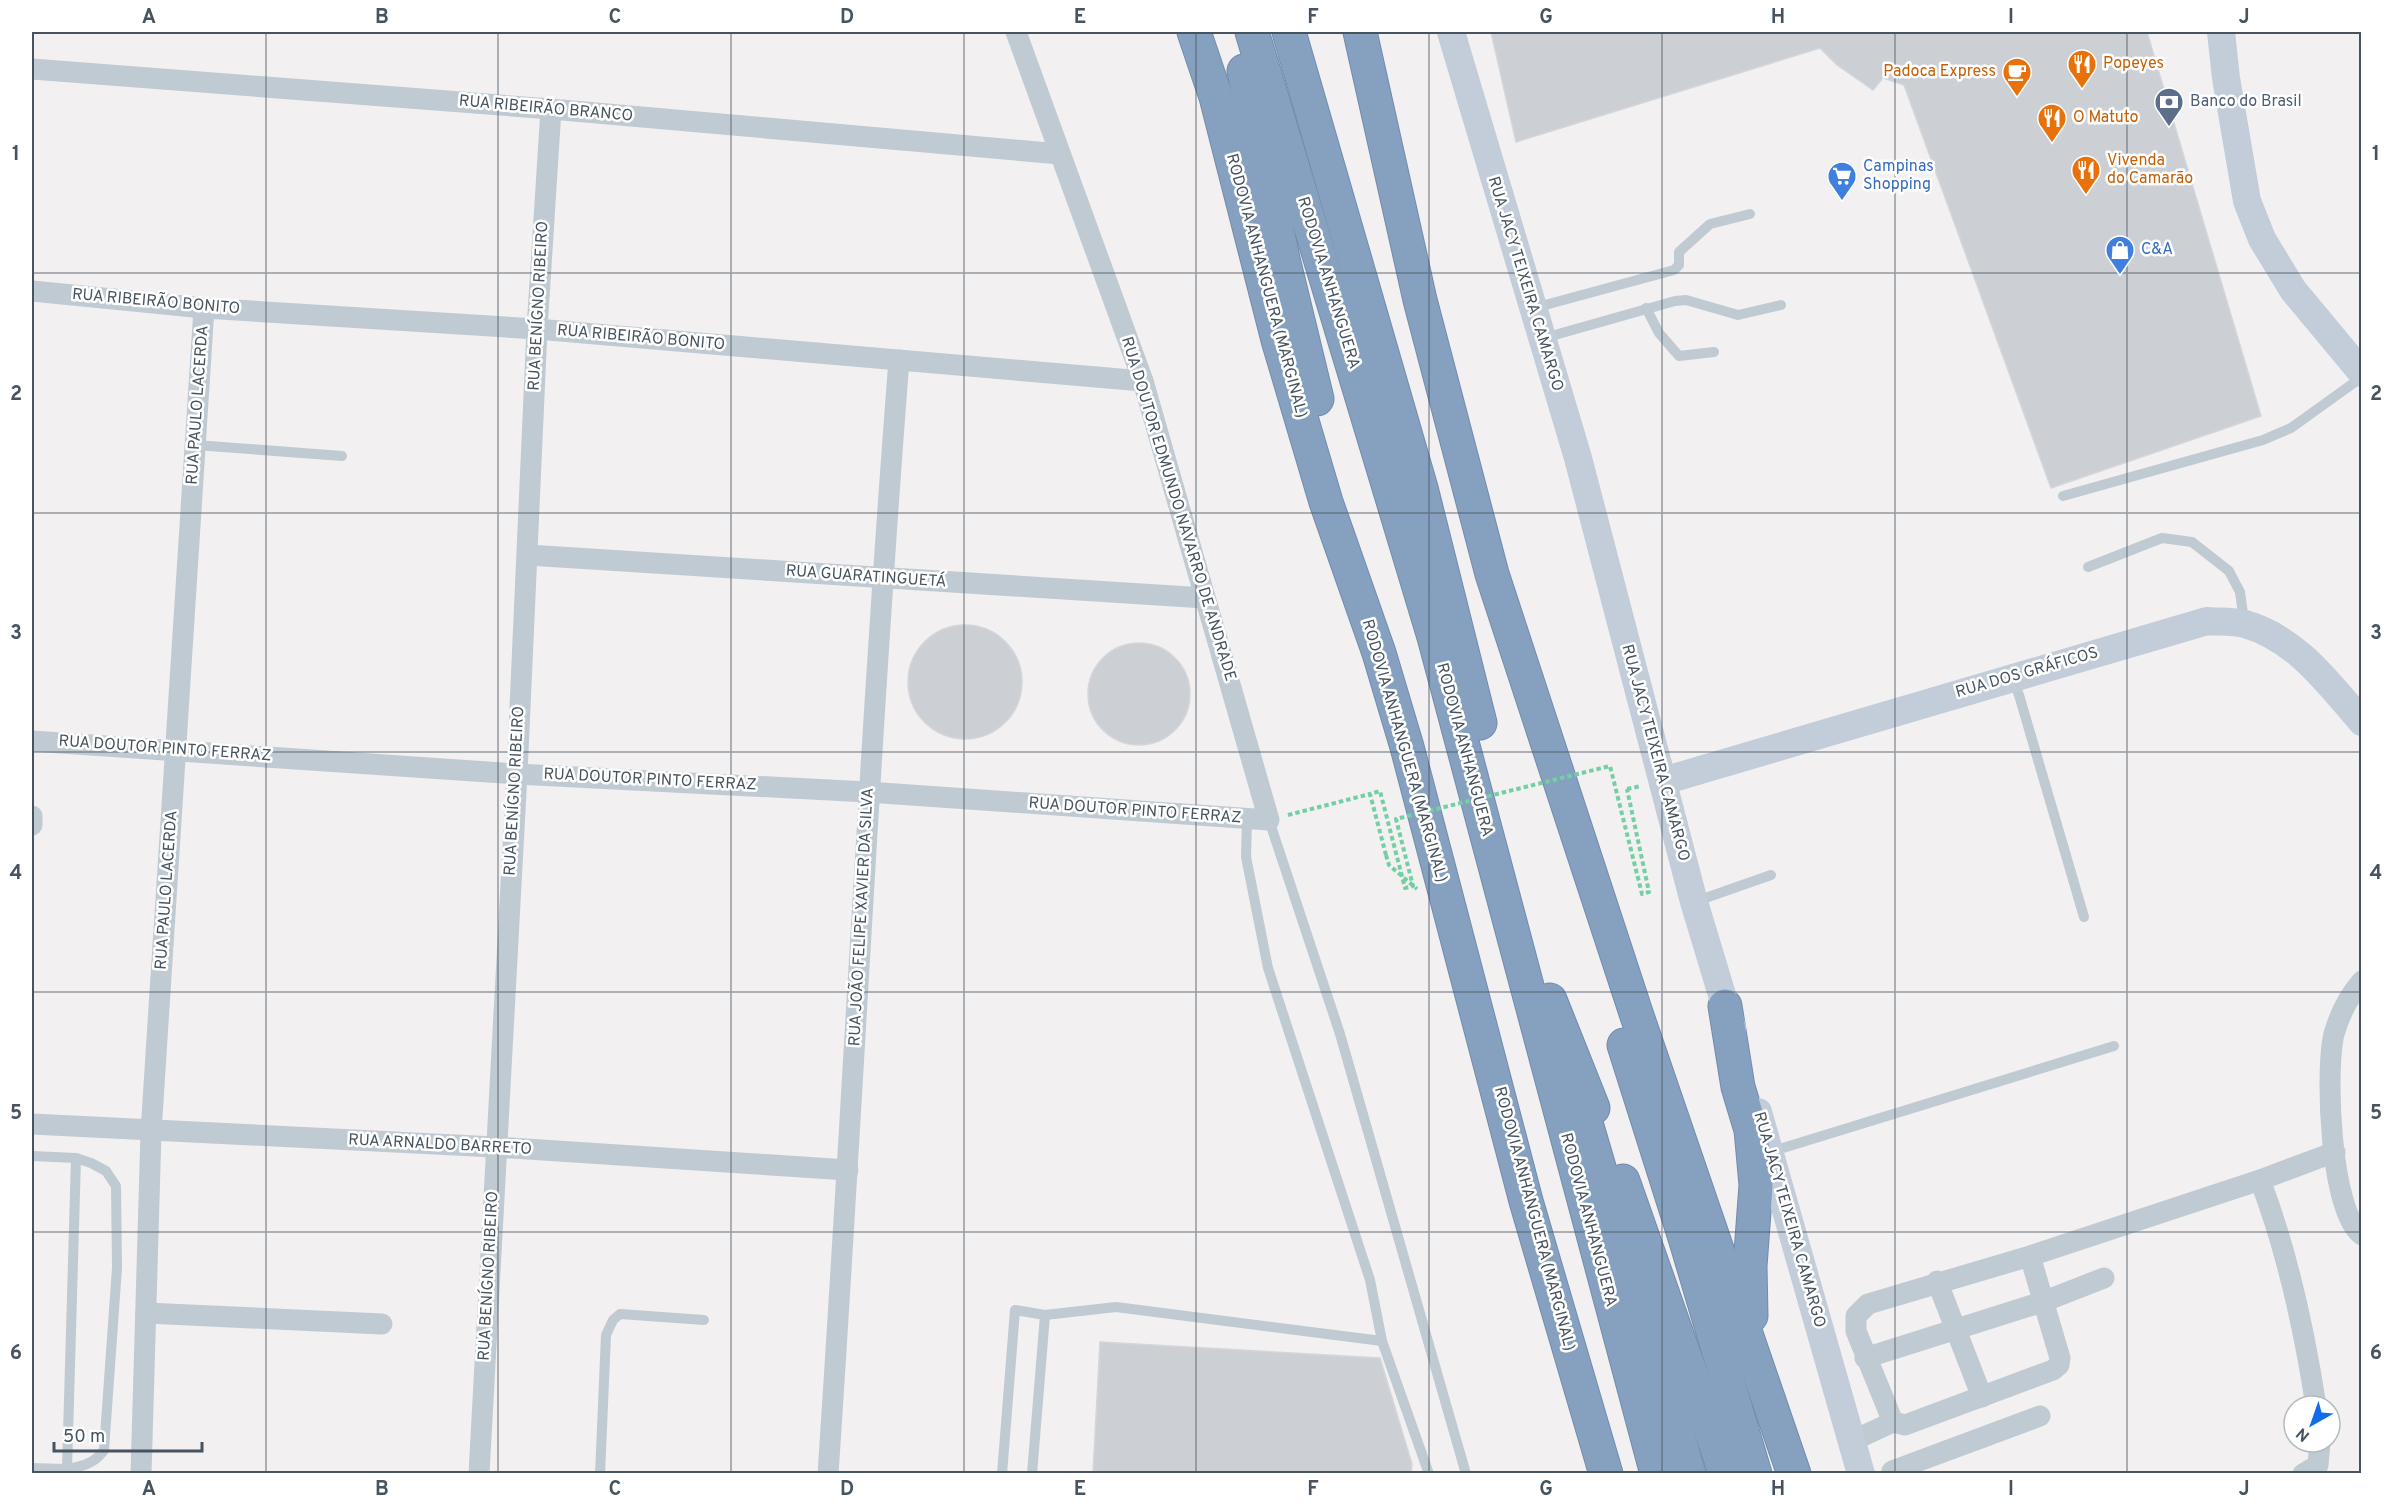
<svg xmlns="http://www.w3.org/2000/svg" width="2393" height="1505" font-family="Overpass,sans-serif">
<rect width="100%" height="100%" fill="#f2f0f0"/>
<g fill="#cccfd4" stroke="#d4d6db" stroke-width="1.5">
<polygon points="1491,32 2147,32 2261,416 2051,488 1904,85 1883,78 1873,90 1837,65 1820,48 1516,142"/>
<circle cx="965" cy="682" r="57"/>
<circle cx="1139" cy="694" r="51"/>
<polygon points="1100,1342 1380,1358 1412,1464 1411,1473 1093,1473"/>
</g>
<g fill="none" stroke-linecap="round" stroke-linejoin="round">
<g stroke="#718cac" stroke-width="35">
<g id="highway">
<polyline points="1194,32 1216,97 1278,340 1326,502 1379,653 1407,747 1526,1201 1606,1474"/>
<polyline points="1252,32 1434,637 1657,1474"/>
<polyline points="1289,32 1421,488 1480,723"/>
<polyline points="1360,32 1420,300 1492,574 1636,1013 1794,1474"/>
<polyline points="1244,71 1284,263 1317,399"/>
<polyline points="1550,1000 1593,1108"/>
<polyline points="1725,1006 1738,1087 1751,1130 1756,1185 1750,1266 1751,1316"/>
<polyline points="1624,1045 1686,1241 1755,1474"/>
<polyline points="1576,1089 1689,1474"/>
<polyline points="1623,1181 1726,1474"/>
</g>
</g>
<g stroke="#74d0a4" stroke-width="4" stroke-dasharray="4.5 3" stroke-linecap="butt">
<polyline points="1627,789 1641,786"/>
<polyline points="1288,815 1370,794"/>
<polyline points="1386,855 1389,865 1417,889"/>
</g>
<g stroke="#c0cad2" stroke-width="10">
<polyline points="1534,308 1674,270 1679,265 1679,252 1710,224 1750,214"/>
<polyline points="1646,308 1659,333 1679,356 1714,352"/>
<polyline points="1544,338 1675,301 1686,300 1738,315 1781,305"/>
<polyline points="196,445 342,456"/>
<polyline points="2063,496 2263,440 2291,428 2362,377"/>
<polyline points="2088,567 2162,538 2192,542 2229,571 2240,592 2244,621"/>
<polyline points="2013,680 2019,695 2084,917"/>
<polyline points="1247,819 1246,857 1268,968 1370,1280 1382,1341 1429,1474"/>
<polyline points="1269,820 1340,1034 1466,1474"/>
<polyline points="1694,902 1771,875"/>
<polyline points="1770,1152 2114,1046"/>
<path d="M32 1156 76 1158 91 1163 106 1171 116 1186 117 1268 104 1450C89 1473 56 1469 32 1468"/>
<polyline points="67,1469 76,1158"/>
<polyline points="600,1474 606,1335 613,1320 620,1314 704,1320"/>
<polyline points="1002,1474 1015,1310 1045,1315 1116,1307 1382,1341"/>
<polyline points="1032,1474 1045,1315"/>
</g>
<g stroke="#c0cad2" stroke-width="21">
<polyline points="32,69 551,109 1060,154"/>
<polyline points="32,291 204,308 537,329 1143,381"/>
<polyline points="528,555 1205,598"/>
<polyline points="32,741 517,774 868,792 1269,820 1143,381 1016,32"/>
<polyline points="32,825 32,816"/>
<path d="M2362 981C2348 997 2340 1013 2334 1034 2325 1071 2330 1212 2362 1235"/>
<polyline points="32,1124 495,1147 848,1170"/>
<path d="M2260 1180C2288 1253 2304 1328 2316 1406"/>
<polyline points="2030,1256 2060,1358 2059,1365 2053,1370 1905,1425 1893,1422 1856,1331 1856,1316 1868,1304 2030,1256 2260,1180 2335,1152"/>
<polyline points="1937,1281 1982,1397"/>
<polyline points="146,1313 382,1324"/>
<polyline points="1865,1358 2045,1301 2104,1278"/>
<polyline points="1852,1441 1893,1422"/>
<polyline points="141,1474 151,1132 204,308"/>
<polyline points="479,1474 517,774 537,329 551,109"/>
<path d="M828 1474C853 1102 870 731 899 360"/>
<polyline points="1893,1474 1892,1471 2040,1416"/>
<polyline points="2303,1474 2318,1465 2320,1442"/>
</g>
<g stroke="#c2cdd9" stroke-width="28">
<polyline points="1451,32 1578,458 1694,902 1732,1028"/>
<polyline points="2221,32 2226,78 2247,201 2262,239 2293,290 2362,373"/>
<path d="M1663 781 2207 621C2219 622 2233 621 2245 624 2297 639 2328 683 2362 722"/>
<polyline points="1758,1112 1861,1474"/>
</g>
<use href="#highway" stroke="#86a1c0" stroke-width="33"/>
<polyline stroke="#74d0a4" stroke-width="4" stroke-dasharray="4.5 3" stroke-linecap="butt" points="1386,855 1370,794 1380,791 1405,888 1413,886 1396,819 1610,766 1642,894 1649,892 1627,789"/>
</g>
<path fill="none" stroke="#47535e" stroke-width="1.5" stroke-opacity="0.55" d="M266 32V1474M498 32V1474M731 32V1474M964 32V1474M1196 32V1474M1429 32V1474M1662 32V1474M1895 32V1474M2127 32V1474M32 273H2362M32 513H2362M32 752H2362M32 992H2362M32 1232H2362"/>
<defs>
<g id="restaurant-pin" transform="scale(1.5)"><path d="M0 17L-7.5 6A9.5 9.5 0 1 1 7.5 6Z" fill="#e8710a" stroke="#fff"/><path d="M-5-6h1v4h1v-4h1v4h1v-4h1v5L-1.5 .5V6h-2V.5L-5-1ZM5-6V6H3V1.5H1.5Q1.5-4 5-6Z" fill="#fff"/></g>
<g id="cafe-pin" transform="scale(1.5)"><path d="M0 17L-7.5 6A9.5 9.5 0 1 1 7.5 6Z" fill="#e8710a" stroke="#fff"/><path d="M-5.5-4.5H6V0H3Q3 3.5 0 3.5H-2.5Q-5.5 3.5-5.5 0ZM3-3.2v2h1.7v-2ZM-6 4.5H4V6H-6Z" fill="#fff"/></g>
<g id="bank-pin" transform="scale(1.5)"><path d="M0 17L-7.5 6A9.5 9.5 0 1 1 7.5 6Z" fill="#5c6f8a" stroke="#fff"/><path d="M-6-4H6V4H-6ZM0-2.3a2.3 2.3 0 1 0 0 4.6a2.3 2.3 0 1 0 0-4.6Z" fill="#fff"/></g>
<g id="supermarket-pin" transform="scale(1.5)"><path d="M0 17L-7.5 6A9.5 9.5 0 1 1 7.5 6Z" fill="#3f7fe0" stroke="#fff"/><path d="M-6-5.5h2.5l.6 2H6L4.5 2H-2.5L-4.4-4H-6ZM-1.5 3.2a1.3 1.3 0 1 0 .1 0ZM3 3.2a1.3 1.3 0 1 0 .1 0Z" fill="#fff"/></g>
<g id="shop-pin" transform="scale(1.5)"><path d="M0 17L-7.5 6A9.5 9.5 0 1 1 7.5 6Z" fill="#3f7fe0" stroke="#fff"/><path d="M-5-2.5h2.3a2.7 3.5 0 0 1 5.4 0H5L5.5 6h-11ZM-1.5-2.5h3a1.5 2.3 0 0 0-3 0Z" fill="#fff"/></g>
</defs>
<g fill-rule="evenodd">
<use href="#restaurant-pin" x="2082" y="64"/>
<use href="#cafe-pin" x="2017" y="72"/>
<use href="#bank-pin" x="2169" y="102"/>
<use href="#restaurant-pin" x="2052" y="118"/>
<use href="#restaurant-pin" x="2086" y="170"/>
<use href="#supermarket-pin" x="1842" y="176"/>
<use href="#shop-pin" x="2120" y="250"/>
</g>
<g text-anchor="middle" dominant-baseline="central" stroke-width="5" stroke-linejoin="round" paint-order="stroke">
<g font-size="16" fill="#c56008" stroke="#fff" text-anchor="start">
<text x="2103" y="64">Popeyes</text>
<text x="1996" y="72" text-anchor="end">Padoca Express</text>
<text x="2073" y="118">O Matuto</text>
<text x="2107" y="161">Vivenda<tspan x="2107" dy="18">do Camarão</tspan></text>
</g>
<g font-size="16" fill="#4e5e75" stroke="#fff" text-anchor="start">
<text x="2190" y="102">Banco do Brasil</text>
</g>
<g font-size="16" fill="#47535e" stroke="#fff">
<text transform="translate(546 109) rotate(5)">RUA RIBEIRÃO BRANCO</text>
<text transform="translate(1328 283) rotate(73)">RODOVIA ANHANGUERA</text>
<text transform="translate(1525 284) rotate(73)">RUA JACY TEIXEIRA CAMARGO</text>
<text transform="translate(1266 286) rotate(75)">RODOVIA ANHANGUERA (MARGINAL)</text>
<text transform="translate(156 302) rotate(5)">RUA RIBEIRÃO BONITO</text>
<text transform="translate(539 306) rotate(-87)">RUA BENÍGNO RIBEIRO</text>
<text transform="translate(641 338) rotate(5)">RUA RIBEIRÃO BONITO</text>
<text transform="translate(198 405) rotate(-86)">RUA PAULO LACERDA</text>
<text transform="translate(1178 509) rotate(73)">RUA DOUTOR EDMUNDO NAVARRO DE ANDRADE</text>
<text transform="translate(866 577) rotate(4)">RUA GUARATINGUETÁ</text>
<text transform="translate(2027 673) rotate(-16)">RUA DOS GRÁFICOS</text>
<text transform="translate(165 749) rotate(4)">RUA DOUTOR PINTO FERRAZ</text>
<text transform="translate(1464 750) rotate(75)">RODOVIA ANHANGUERA</text>
<text transform="translate(1404 751) rotate(74)">RODOVIA ANHANGUERA (MARGINAL)</text>
<text transform="translate(1655 753) rotate(75)">RUA JACY TEIXEIRA CAMARGO</text>
<text transform="translate(650 780) rotate(3)">RUA DOUTOR PINTO FERRAZ</text>
<text transform="translate(515 791) rotate(-87)">RUA BENÍGNO RIBEIRO</text>
<text transform="translate(1135 811) rotate(4)">RUA DOUTOR PINTO FERRAZ</text>
<text transform="translate(167 890) rotate(-86)">RUA PAULO LACERDA</text>
<text transform="translate(862 917) rotate(-87)">RUA JOÃO FELIPE XAVIER DA SILVA</text>
<text transform="translate(440 1145) rotate(3)">RUA ARNALDO BARRETO</text>
<text transform="translate(1534 1219) rotate(75)">RODOVIA ANHANGUERA (MARGINAL)</text>
<text transform="translate(1588 1220) rotate(75)">RODOVIA ANHANGUERA</text>
<text transform="translate(1789 1220) rotate(74)">RUA JACY TEIXEIRA CAMARGO</text>
<text transform="translate(489 1276) rotate(-87)">RUA BENÍGNO RIBEIRO</text>
</g>
<g font-size="16" fill="#366cbe" stroke="#fff" text-anchor="start">
<text x="1863" y="167">Campinas<tspan x="1863" dy="18">Shopping</tspan></text>
<text x="2141" y="250">C&amp;A</text>
</g>
</g>
<rect width="2393" height="1505" fill="none" stroke="#ffffff" stroke-width="66"/>
<g transform="translate(2312 1424) rotate(220)"><circle r="28" fill="#ffffff" stroke="#b5babf" stroke-width="1.5"/>
<path d="M0-4.5L10 22L0 15L-10 22Z" fill="#136ce9"/>
<text y="-9" font-size="16" font-weight="bold" text-anchor="middle" fill="#47535e">N</text>
</g>
<path d="M54 1442v9h148v-9" fill="none" stroke="#47535e" stroke-width="3"/>
<text x="63" y="1442" font-size="18" fill="#47535e" stroke="#ffffff" stroke-width="4.5" paint-order="stroke">50 m</text>
<rect x="33" y="33" width="2327" height="1439" fill="none" stroke="#47535e" stroke-width="2"/>
<g font-size="20" text-anchor="middle" font-weight="bold" fill="#47535e">
<text x="149" y="23">A</text>
<text x="382" y="23">B</text>
<text x="615" y="23">C</text>
<text x="847" y="23">D</text>
<text x="1080" y="23">E</text>
<text x="1313" y="23">F</text>
<text x="1546" y="23">G</text>
<text x="1778" y="23">H</text>
<text x="2011" y="23">I</text>
<text x="2244" y="23">J</text>
<text x="16" y="160">1</text>
<text x="2376" y="160">1</text>
<text x="16" y="400">2</text>
<text x="2376" y="400">2</text>
<text x="16" y="639">3</text>
<text x="2376" y="639">3</text>
<text x="16" y="879">4</text>
<text x="2376" y="879">4</text>
<text x="16" y="1119">5</text>
<text x="2376" y="1119">5</text>
<text x="16" y="1359">6</text>
<text x="2376" y="1359">6</text>
<text x="149" y="1495">A</text>
<text x="382" y="1495">B</text>
<text x="615" y="1495">C</text>
<text x="847" y="1495">D</text>
<text x="1080" y="1495">E</text>
<text x="1313" y="1495">F</text>
<text x="1546" y="1495">G</text>
<text x="1778" y="1495">H</text>
<text x="2011" y="1495">I</text>
<text x="2244" y="1495">J</text>
</g>
</svg>
